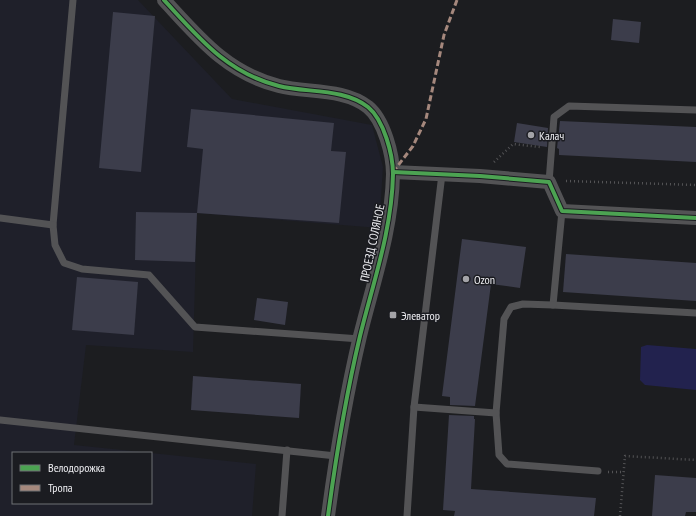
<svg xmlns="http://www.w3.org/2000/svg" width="696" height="516" font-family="'PT Sans Narrow',sans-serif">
<rect width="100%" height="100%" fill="#1c1d20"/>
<polygon fill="#1f202a" points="0,0 138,0 232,99 372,125 383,167 379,228 197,213 193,352 86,345 74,445 151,453 13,453 13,503 151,503 151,453 256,464 252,516 0,516"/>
<polygon fill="#22224e" points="647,345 696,349 696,390 645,385 640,380 641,347"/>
<g fill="#3c3d4b">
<polygon points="113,12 155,16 141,172 99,168"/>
<polygon points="613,19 641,22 639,43 611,40"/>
<polygon points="191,109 334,123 331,151 346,152 339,223 197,213 203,149 187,147"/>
<polygon points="560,121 696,127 696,162 559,155 559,149 557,148"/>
<polygon points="517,123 548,128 547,147 514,142"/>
<polygon points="136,212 197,213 195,262 135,260"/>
<polygon points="462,239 526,247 520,288 491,284 475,406 450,405 450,397 442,396"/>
<polygon points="566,254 696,263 696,301 563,292"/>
<polygon points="77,277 138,282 134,335 72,330"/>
<polygon points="257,298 288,302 285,325 254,320"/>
<polygon points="193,376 301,384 299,418 191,410"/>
<polygon points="449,415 474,416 474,419 475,419 471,489 596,498 594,516 454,516 455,511 443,510"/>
<polygon points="655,475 696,478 696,512 686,512 685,516 652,516"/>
</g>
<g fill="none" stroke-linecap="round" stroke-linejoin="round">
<g stroke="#545456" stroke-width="2.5" stroke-dasharray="1 3" stroke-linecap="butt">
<polyline points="494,162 513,144 540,147"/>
<polyline points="566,181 696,185"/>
<polyline points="608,472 624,472"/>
<polyline points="620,516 625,456 696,460"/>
</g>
<g stroke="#535355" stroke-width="7">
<polyline points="73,0 53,225 55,245 64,263 82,269 149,275 195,327 360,339"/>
<polyline points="549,182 554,117 569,106 696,110"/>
<polyline points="562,211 553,305 696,313"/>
<polyline points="0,218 53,225"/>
<polyline points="553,305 523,304 511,307 504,319 496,413 499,455 507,464 598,471"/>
<polyline points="414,407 496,413"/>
<polyline points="0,420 336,456"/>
<polyline points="282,516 287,450"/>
<polyline points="407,516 414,407 442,174"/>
</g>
<g stroke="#535355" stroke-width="14">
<path d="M164 0C199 38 227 73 279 86 307 93 344 88 368 107 384 120 393 155 393 174 392 230 373 283 360 336 346 395 336 456 328 516"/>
<polyline points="393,172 480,176 549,182 562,211 696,218"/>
</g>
<polyline stroke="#a5887d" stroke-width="3" stroke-dasharray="6 3" stroke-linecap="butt" points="393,172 413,146 426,119 444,35 457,0"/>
<g stroke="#1b1c21" stroke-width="6">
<g id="cycleway">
<path d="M164 0C199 38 227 73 279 86 307 93 344 88 368 107 384 120 393 155 393 174 392 230 373 283 360 336 346 395 336 456 328 516"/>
<polyline points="393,172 480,176 549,182 562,211 696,218"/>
</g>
</g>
<use href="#cycleway" stroke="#4ca352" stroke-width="4"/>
</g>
<g fill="#a4a4a8" stroke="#1b1c21" stroke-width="1.5">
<circle cx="531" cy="135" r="4"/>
<circle cx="466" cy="279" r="4"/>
<rect x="389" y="311" width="8" height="8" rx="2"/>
</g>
<g text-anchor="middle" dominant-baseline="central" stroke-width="3" stroke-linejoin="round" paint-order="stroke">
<g font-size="12" fill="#ededf1" stroke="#1b1c21" text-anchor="start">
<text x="539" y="135">Калач</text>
<text x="474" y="279">Ozon</text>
<text x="401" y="315">Элеватор</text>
</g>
<g font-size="12" fill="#ededf1" stroke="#1b1c21">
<text transform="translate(372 243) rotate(-78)">ПРОЕЗД СОЛЯНОЕ</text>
</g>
</g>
<rect x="12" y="452" width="140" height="52" fill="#1b1c21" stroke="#6f7074"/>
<rect x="20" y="465" width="20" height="6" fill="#4ca352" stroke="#6f7074"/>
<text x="48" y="472" font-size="12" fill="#ededf1">Велодорожка</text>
<rect x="20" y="485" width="20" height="6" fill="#a5887d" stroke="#6f7074"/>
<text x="48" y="492" font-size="12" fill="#ededf1">Тропа</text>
</svg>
